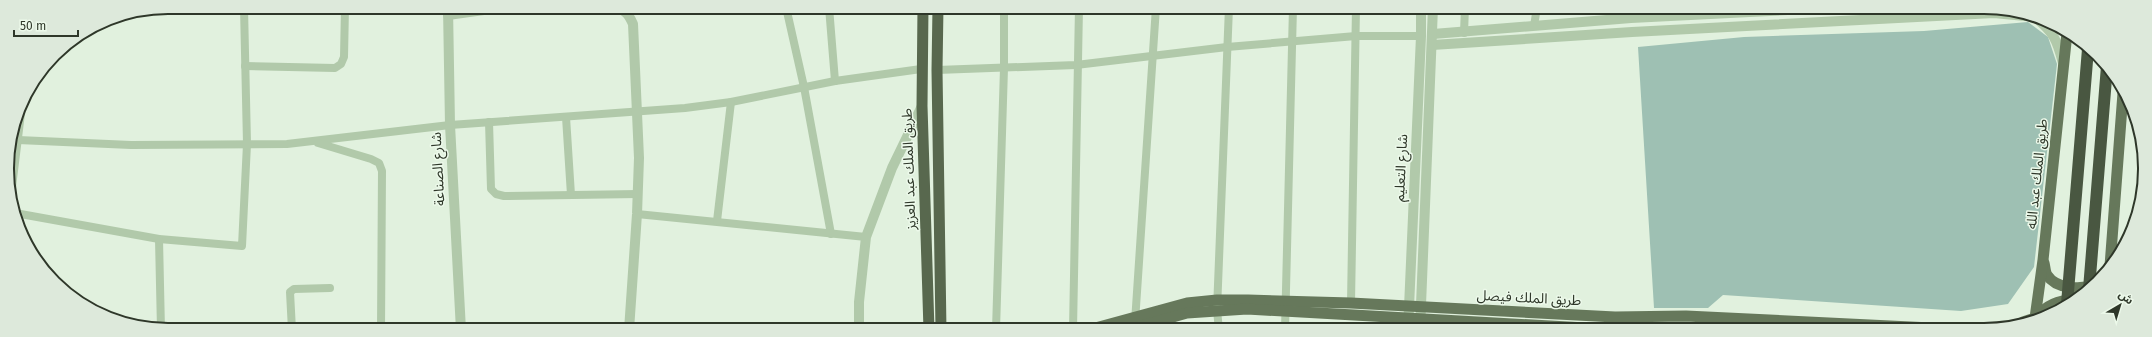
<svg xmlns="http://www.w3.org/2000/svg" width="2152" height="337" font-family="'Fira Sans','Noto Sans Arabic',sans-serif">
<rect width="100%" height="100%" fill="#e1f1de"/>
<polygon fill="#9ec0b3" points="2028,22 2048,37 2057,64 2034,267 2008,304 1961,311 1723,295 1708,308 1654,308 1638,47 1744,37 1924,31"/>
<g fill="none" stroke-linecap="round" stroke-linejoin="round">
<g stroke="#b1c9aa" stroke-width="8">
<polyline points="786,7 804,87 831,234"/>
<polyline points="829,7 835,81"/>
<polyline points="1630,7 1631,18"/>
<polyline points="1534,26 1537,7"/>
<polyline points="1464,33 1465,7"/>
<polyline points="245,66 335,68 341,64 344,57 345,7"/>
<polyline points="937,70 1076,65 1227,47 1356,36 1421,36"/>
<polyline points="566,117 571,195"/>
<polyline points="489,122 491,189 496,194 504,196 638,194"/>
<polyline points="18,140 131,145 287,144 450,125 685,108 731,102 835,81 921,69"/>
<polyline points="318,143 371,159 379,163 382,171 381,330"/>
<polyline points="15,213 159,239 242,246 247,144 244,7"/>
<polyline points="637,214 866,237"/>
<polyline points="717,221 731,102"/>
<polyline points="159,239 161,330"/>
<polyline points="1351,303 1356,7"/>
<polyline points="1135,322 1156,7"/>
<polyline points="292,330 290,292 294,289 330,288"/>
<polyline points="996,330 1004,68 1004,7"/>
<polyline points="1073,330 1079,7"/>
<polyline points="1219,330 1217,310 1229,7"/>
<polyline points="1285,330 1293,7"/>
</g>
<g stroke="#b1c9aa" stroke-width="10">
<polyline points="448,7 450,125 461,330"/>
<path d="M617 7C626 11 629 15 633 24L639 158 637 214 629 330"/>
<polyline points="448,15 505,7"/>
<path d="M2036 18C2054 33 2057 40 2063 63"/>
<polyline points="1433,34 1631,18 1846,7"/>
<polyline points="1432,45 1632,32 1994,13 2025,16"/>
<polyline points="11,187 21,105"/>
<polyline points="859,330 859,302 866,237 892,168 922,106"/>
<polyline points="1408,330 1421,36 1421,7"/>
<polyline points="1420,330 1433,7"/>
</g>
<g stroke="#66785b" stroke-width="11">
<path d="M2044 263C2045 266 2045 272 2047 275 2056 289 2080 290 2094 285"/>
<polyline points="2110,266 2123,93"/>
<path d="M2035 319C2045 306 2057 300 2073 300"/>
<polyline points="2023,322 2035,318 2043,260 2067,33"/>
<polyline points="1088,330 1187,303 1217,300 1248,300 1351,303 1615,317 1686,316 1972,330"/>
<polyline points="1127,330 1187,313 1247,309 1621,330"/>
</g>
<g stroke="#58684e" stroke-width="11">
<polyline points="923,7 922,106 929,330"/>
<polyline points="938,7 937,70 941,330"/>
</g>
<g stroke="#495741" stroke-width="12">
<polyline points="2089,289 2107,66"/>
<polyline points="2067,304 2088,49"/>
</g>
</g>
<g text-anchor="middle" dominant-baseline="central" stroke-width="3" stroke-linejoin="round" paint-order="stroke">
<g font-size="14" fill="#2e3729" stroke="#ecf9ea">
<text transform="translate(1401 168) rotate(-87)">شارع التعليم</text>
<text transform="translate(438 169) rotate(-93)">شارع الصناعة</text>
<text transform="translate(909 169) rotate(-92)">طريق الملك عبد العزيز</text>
<text transform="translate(2037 174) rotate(-84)">طريق الملك عبد الله</text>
<text transform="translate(1529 298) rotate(3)">طريق الملك فيصل</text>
</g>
</g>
<path d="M0 0H2152V337H0ZM168 14H1984A154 154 0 0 1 2138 168V169A154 154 0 0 1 1984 323H168A154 154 0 0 1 14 169V168A154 154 0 0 1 168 14Z" fill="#dde9db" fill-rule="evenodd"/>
<path fill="none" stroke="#2e3729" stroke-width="2" d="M168 14H1984A154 154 0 0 1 2138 168V169A154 154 0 0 1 1984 323H168A154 154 0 0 1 14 169V168A154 154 0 0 1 168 14Z"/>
<g transform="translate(2120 305) rotate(38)" stroke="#ecf9ea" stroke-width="3" paint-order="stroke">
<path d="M0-3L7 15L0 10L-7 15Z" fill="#2e3729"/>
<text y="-6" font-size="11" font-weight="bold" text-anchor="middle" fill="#2e3729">ش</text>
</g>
<path d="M14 30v6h64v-6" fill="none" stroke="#2e3729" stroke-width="2"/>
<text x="20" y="30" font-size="12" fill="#2e3729" stroke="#ecf9ea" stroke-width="3" paint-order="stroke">50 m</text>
</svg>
